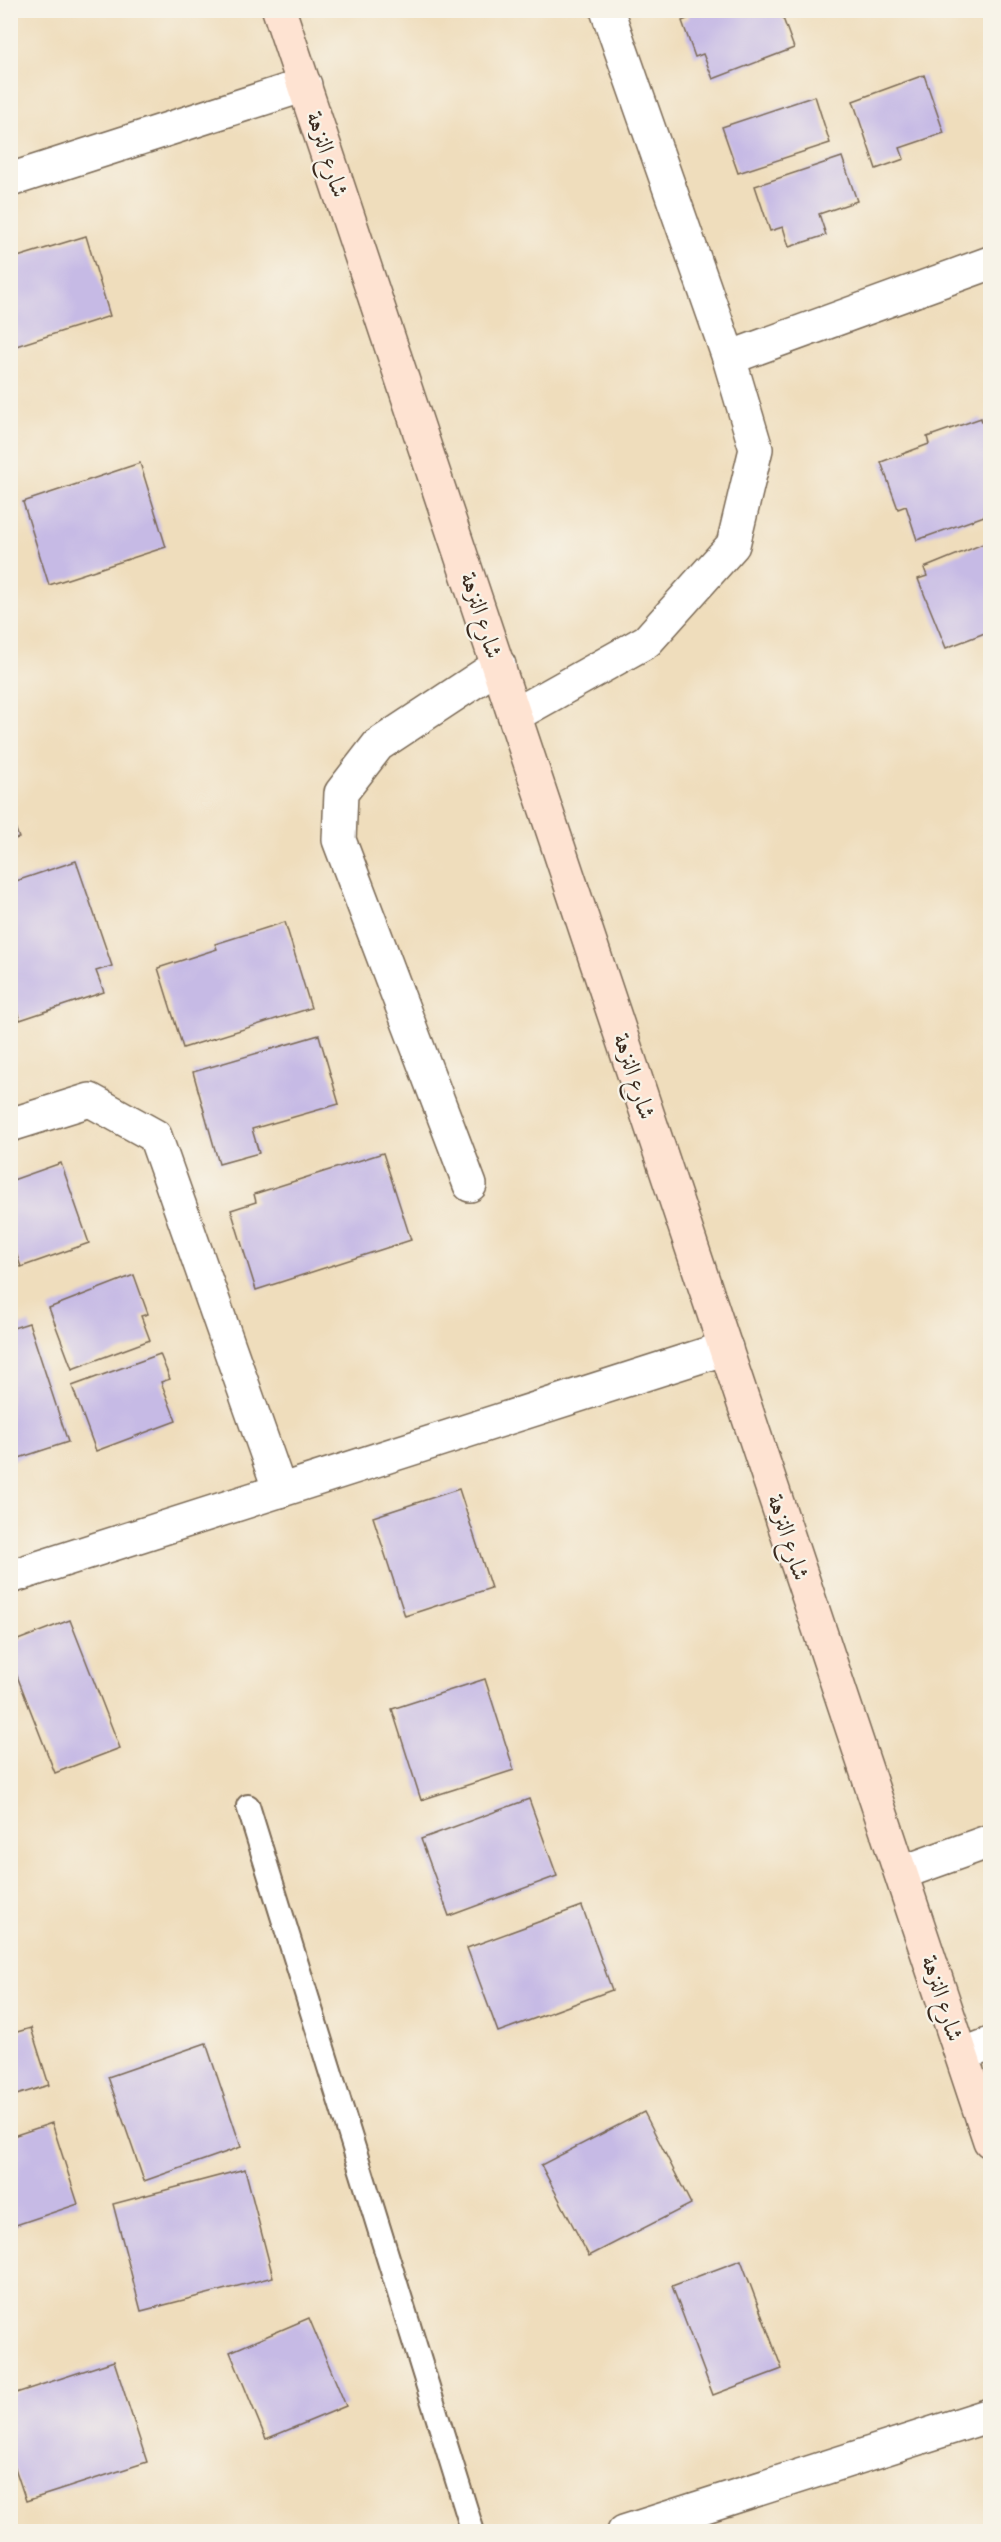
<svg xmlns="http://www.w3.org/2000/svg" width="1001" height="2542" font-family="'EB Garamond',Amiri,serif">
<rect width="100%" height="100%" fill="#f7f3e8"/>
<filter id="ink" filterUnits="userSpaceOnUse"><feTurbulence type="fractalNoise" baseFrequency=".0167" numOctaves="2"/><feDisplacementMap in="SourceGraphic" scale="12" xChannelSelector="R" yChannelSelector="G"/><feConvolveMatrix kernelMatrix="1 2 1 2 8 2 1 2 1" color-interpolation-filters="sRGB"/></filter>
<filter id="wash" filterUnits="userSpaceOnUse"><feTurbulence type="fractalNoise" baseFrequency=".008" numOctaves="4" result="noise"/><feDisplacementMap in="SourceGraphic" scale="24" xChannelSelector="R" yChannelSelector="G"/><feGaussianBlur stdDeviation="1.35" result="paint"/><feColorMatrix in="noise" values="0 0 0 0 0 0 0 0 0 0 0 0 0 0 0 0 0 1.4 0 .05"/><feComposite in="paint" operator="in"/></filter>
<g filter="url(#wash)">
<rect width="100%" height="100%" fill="#efddbc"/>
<g id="blocks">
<g fill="#c6bae5">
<polygon points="686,10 780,10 794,48 713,79 703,54 695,57 682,21 689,18"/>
<polygon points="924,75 944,133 900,148 904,159 876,169 853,101"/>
<polygon points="815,96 830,143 738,173 722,127"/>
<polygon points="842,157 857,201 819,214 826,235 789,247 783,227 770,231 755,186"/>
<polygon points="86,236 110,316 10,348 10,271 15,269 11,259"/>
<polygon points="981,418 982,422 990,420 990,514 917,540 906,506 898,509 881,462 929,444 927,437"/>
<polygon points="140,463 166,547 49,585 23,502"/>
<polygon points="990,541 990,631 946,648 918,579 927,576 924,568"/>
<polygon points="10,813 19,838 10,840"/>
<polygon points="76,861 112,966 96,971 104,992 20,1020 16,1008 10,1010 10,883"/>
<polygon points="285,922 311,1008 183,1048 158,968 217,949 215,944"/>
<polygon points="319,1035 339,1104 252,1129 259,1153 219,1164 193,1072"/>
<polygon points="383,1153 411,1240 256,1290 231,1210 256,1202 254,1194"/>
<polygon points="61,1163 89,1243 21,1267 10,1236 10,1181"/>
<polygon points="134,1275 148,1314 141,1316 150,1340 72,1369 49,1308"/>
<polygon points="29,1323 68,1442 10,1461 10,1329"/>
<polygon points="160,1354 170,1379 161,1382 176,1421 96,1451 72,1386"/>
<polygon points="459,1489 491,1588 405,1616 373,1517"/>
<polygon points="70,1620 120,1748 55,1773 10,1658 10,1643"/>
<polygon points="485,1679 514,1770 421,1800 392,1709"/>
<polygon points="529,1799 557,1876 449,1916 421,1839"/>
<polygon points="582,1906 612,1990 498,2032 467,1948"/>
<polygon points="31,2028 49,2085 10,2097 10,2034"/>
<polygon points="206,2043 241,2147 144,2181 108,2077"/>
<polygon points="644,2112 691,2204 589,2256 541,2165"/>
<polygon points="52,2123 78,2204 10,2227 10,2137"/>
<polygon points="245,2169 273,2277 141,2311 113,2204"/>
<polygon points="741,2260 782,2369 713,2395 672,2286"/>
<polygon points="309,2318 346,2406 266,2439 230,2352"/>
<polygon points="114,2361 147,2462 26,2501 10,2453 10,2395"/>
</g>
</g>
</g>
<g filter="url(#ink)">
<use href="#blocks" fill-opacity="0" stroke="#7a6955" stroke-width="1.5"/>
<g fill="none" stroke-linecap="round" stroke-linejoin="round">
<g stroke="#7a6955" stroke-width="26">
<polyline id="lane" points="248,1806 473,2532"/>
</g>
<g stroke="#7a6955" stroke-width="36">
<g id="street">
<polyline points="10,180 305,85"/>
<polyline points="729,358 990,263"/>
<polyline points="515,715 647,641 733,545 756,449 729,358 607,10"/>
<polyline points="10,1125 90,1100 155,1136 280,1491"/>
<polyline points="470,1185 339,840 341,793 378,745 499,665"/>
<polyline points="10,1577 726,1348"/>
<polyline points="901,1873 990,1841"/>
<polyline points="962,2055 990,2044"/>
<polyline points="624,2532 990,2415"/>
</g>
</g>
<g stroke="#7a6955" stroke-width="36">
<polyline id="secondary" points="279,10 990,2141"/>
</g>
<use href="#lane" stroke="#fff" stroke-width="22"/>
<use href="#street" stroke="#fff" stroke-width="33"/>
<use href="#secondary" stroke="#fee3d2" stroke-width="33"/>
</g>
</g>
<g text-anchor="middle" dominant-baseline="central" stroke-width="4.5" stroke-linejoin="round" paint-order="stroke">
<g font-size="24" fill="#3b2a1e" stroke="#f7f3e8">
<text transform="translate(328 154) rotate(72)">شارع النزهة</text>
<text transform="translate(482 615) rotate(72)">شارع النزهة</text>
<text transform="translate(635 1076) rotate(72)">شارع النزهة</text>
<text transform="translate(789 1537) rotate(72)">شارع النزهة</text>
<text transform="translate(943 1998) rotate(72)">شارع النزهة</text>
</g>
</g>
<rect width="1001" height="2542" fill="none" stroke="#f7f3e8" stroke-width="36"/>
</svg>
